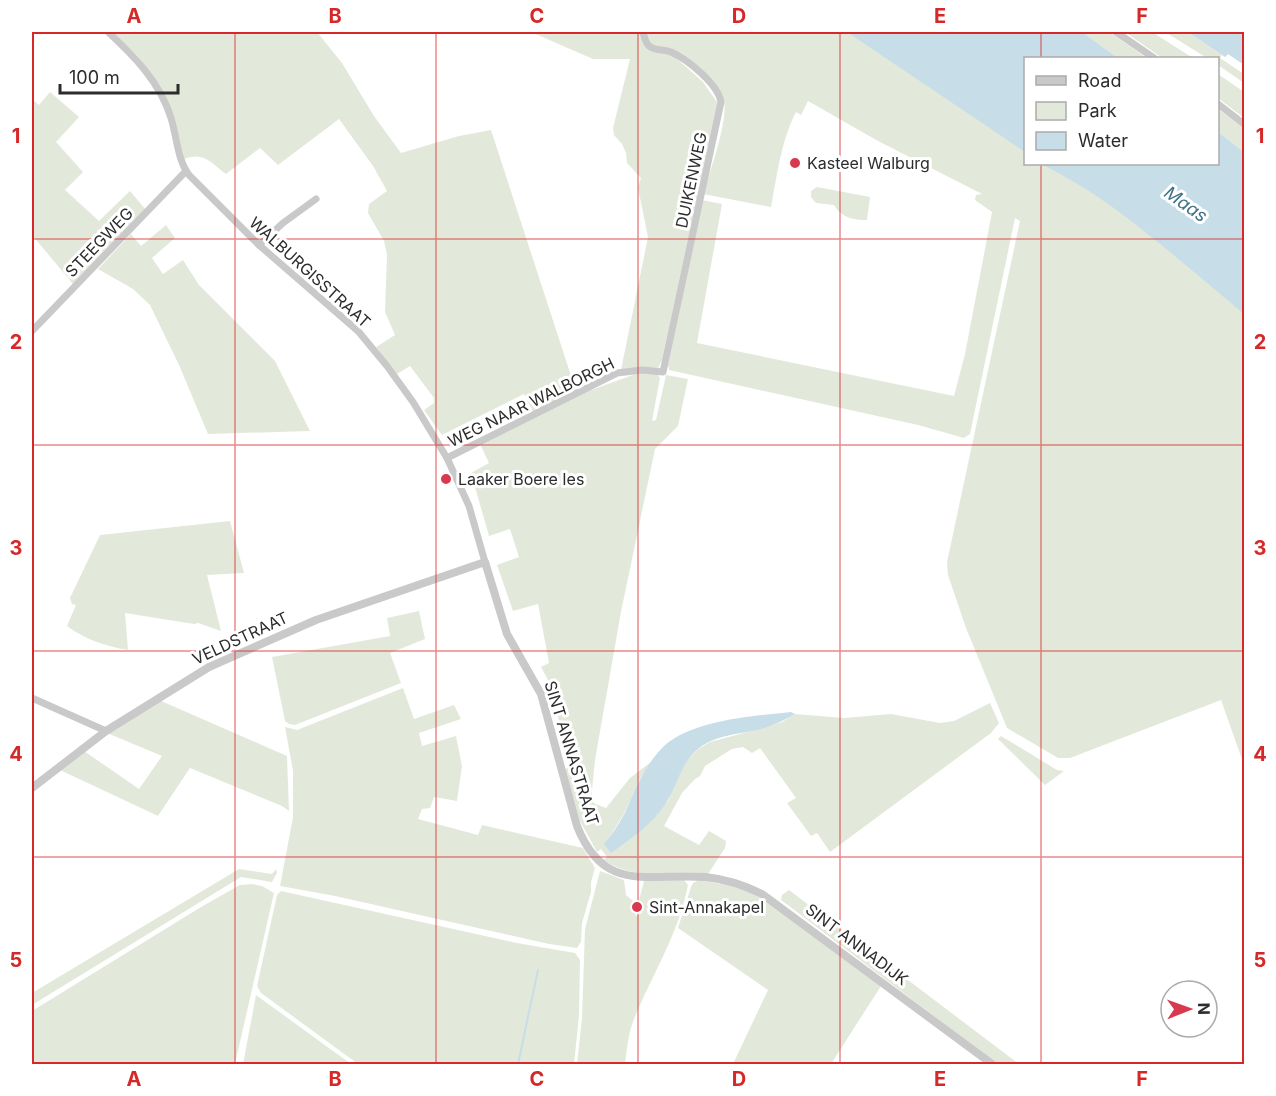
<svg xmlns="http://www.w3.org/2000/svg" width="1276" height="1096" font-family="Inter,sans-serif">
<rect width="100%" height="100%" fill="#fff"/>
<g fill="#e3e9da">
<path d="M113 32H317L342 63 374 116 401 153 459 136 491 130 576 391 533 412 524 394 442 435 424 410 434 403V398L410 366 397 374 376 347 395 335 385 312 387 255 384 241 368 213 369 204 387 191 373 166 339 119 278 165 260 148 226 174C211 163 204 151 184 159 176 128 168 94 148 69 138 55 125 44 113 32Z"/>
<polygon points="531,32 641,32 645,43 675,57 703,82 717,102 717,113 708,147 662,360 657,370 621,370 648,237 638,188 641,178 627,163 626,153 622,144 614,135 613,128 630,59 593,59"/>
<path d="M644 32H1033L1026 58V164H1218L1244 181V765L1221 700 1070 758H1058L1007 728 966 628 948 575 947 562 1020 221 1015 218 970 434 964 438 918 425 669 370 668 365 702 200 722 204 697 343 954 396 965 354 992 212 975 200 976 195 982 194 878 141 808 101 801 115 796 112C781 141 777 176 771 207L703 194C710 171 728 122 724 100 721 86 703 69 691 62 679 55 665 52 652 47Z"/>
<polygon points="1082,32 1109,32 1147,58 1118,58"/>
<polygon points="1125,32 1152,32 1193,58 1162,58"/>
<polygon points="1165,32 1188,32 1222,55 1220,58 1244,74 1244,83 1218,65 1218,58 1207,58"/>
<polygon points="1218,74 1244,92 1244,118 1218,98"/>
<polygon points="50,92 79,117 56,142 83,172 65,190 99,221 130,191 146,210 73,284 32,235 32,99 39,105"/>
<polygon points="1218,109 1244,128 1244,152 1218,132"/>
<path d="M817 187 870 197 867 220C853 220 842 218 834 205L816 203 811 197V191Z"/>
<polygon points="166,225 175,238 152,258 163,274 183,260 199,285 275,361 310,431 208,434 179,365 150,305 133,289 98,269 131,234 141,246"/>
<path d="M641 372 657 374 660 378 652 421 656 420 666 375 688 379 678 426 655 449 621 612 595 760 591 800 595 804 606 808 630 778 651 762 640 779 624 814 605 844 668 801 684 763 698 749 710 742 762 728 782 722 795 714 844 718 891 714 940 723 954 721 990 703 999 723 991 733 830 852 817 833 811 836 787 803 796 798 760 748 752 753 743 747 732 749 705 766 700 776 694 780 682 793 664 826 699 845 709 831 726 841 725 848 708 874C673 869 634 882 604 860L607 857 601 849 597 852 580 821 565 770 569 766V761L549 682 541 667 549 663 538 604 513 611 497 565 519 557 510 529 489 536 471 473 489 463 480 444 583 393Z"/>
<path d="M230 521 244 573 207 575 221 631 198 623 194 624 125 613 128 650C105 646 86 640 67 626L76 605 72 604 70 598 100 535Z"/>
<polygon points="419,611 425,639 390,653 401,683 295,725 289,724 285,721 272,657 390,636 387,618"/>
<polygon points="403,688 414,719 454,705 461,719 419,733 422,746 456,736 462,766 457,801 434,797 430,808 422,809 418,819 478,835 482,825 583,848 595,868 591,882 591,892 582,923 581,942 577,948 549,944 335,896 280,886 293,817 293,771 285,727 297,730"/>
<polygon points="159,700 287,756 289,811 282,806 190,768 158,816 60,770 84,751 139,789 162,756 107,733"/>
<polygon points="1001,736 1057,770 1064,771 1045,785 998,739"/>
<polygon points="239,869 272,874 276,869 277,873 272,882 241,877 32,1005 32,993"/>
<path d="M600 871 624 880 626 895 633 901 636 916 642 913 639 900 644 881 684 880 688 885C679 933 652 975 634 1019 628 1034 627 1049 625 1064H577L582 1018 585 929Z"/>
<polygon points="699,880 738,887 770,902 881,986 831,1064 733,1064 768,990 678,928 691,887 693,883"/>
<polygon points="252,884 262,886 274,893 235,1064 32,1064 32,1011 201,907 240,885"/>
<polygon points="789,890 1019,1064 997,1064 781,900 782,895"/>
<polygon points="281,891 517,943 575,953 580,960 579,1016 574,1064 358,1064 261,993 257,986 277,895"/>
<polygon points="256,995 351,1064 243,1064"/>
</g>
<g fill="#c7dde8">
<polygon points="847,32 1082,32 1118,58 1026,58 1025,152"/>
<polygon points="1188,32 1244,32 1244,65 1228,54 1225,57"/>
<path d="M1218 132 1244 152V314C1197 275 1151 234 1101 199 1082 186 1062 175 1042 164H1218Z"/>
<path d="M791 712 795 714C784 721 773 725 761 729 740 734 716 735 699 748 680 763 678 785 666 803 652 825 631 838 611 853L604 844C612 834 619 824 625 813 630 802 634 790 640 780 645 769 655 755 664 746 693 720 753 716 791 712Z"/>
</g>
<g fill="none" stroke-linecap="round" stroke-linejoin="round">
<polyline stroke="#c7dde8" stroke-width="2" points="518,1064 538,970"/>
<g stroke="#c9c9c9" stroke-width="7">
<path d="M108 32C134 56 160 82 171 118 177 137 177 159 189 175L259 245 358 331 387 366 413 402 447 458 469 506 485 562"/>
<polyline points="1116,32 1154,58"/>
<polyline points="1218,104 1244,124"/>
<polyline points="259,245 283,223 316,199"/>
<polyline points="32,331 186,171"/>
<path d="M447 458 617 373 642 370 663 372 721 102C718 84 687 59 671 52 663 49 653 51 648 45 645 41 644 36 643 32"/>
<polyline points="32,698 106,731"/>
</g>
<path stroke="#c9c9c9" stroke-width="8" d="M32 788 106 731 209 667 316 620 485 562 507 634 541 694 577 826C604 894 647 873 705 877 725 879 744 885 762 894L992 1064"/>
</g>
<path fill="none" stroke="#d62828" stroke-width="1.5" stroke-opacity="0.55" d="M235 32V1064M436 32V1064M638 32V1064M840 32V1064M1041 32V58M1041 164V1064M32 239H1244M32 445H1244M32 651H1244M32 857H1244"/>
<g fill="#d8394f" stroke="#fff" stroke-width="2">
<circle cx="795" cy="163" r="6"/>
<circle cx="446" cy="479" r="6"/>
<circle cx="637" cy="907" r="6"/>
</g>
<g text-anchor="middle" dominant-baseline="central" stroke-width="6" stroke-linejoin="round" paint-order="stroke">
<g font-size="16" fill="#2c2c2c" stroke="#fff" text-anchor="start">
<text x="807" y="163">Kasteel Walburg</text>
<text x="458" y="479">Laaker Boere Ies</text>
<text x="649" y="907">Sint-Annakapel</text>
</g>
<g font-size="16" fill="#2c2c2c" stroke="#fff">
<text transform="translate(691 180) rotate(-78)">DUIKENWEG</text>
<text transform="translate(99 242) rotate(-46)">STEEGWEG</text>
<text transform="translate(310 272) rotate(42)">WALBURGISSTRAAT</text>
<text transform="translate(531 402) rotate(-26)">WEG NAAR WALBORGH</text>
<text transform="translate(240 638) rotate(-25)">VELDSTRAAT</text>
<text transform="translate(572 753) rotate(73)">SINT ANNASTRAAT</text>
<text transform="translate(857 944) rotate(37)">SINT ANNADIJK</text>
</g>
<g font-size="18" font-style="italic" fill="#407187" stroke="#fff">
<text transform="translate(1186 204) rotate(35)">Maas</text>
</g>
</g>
<rect width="1276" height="1096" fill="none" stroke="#ffffff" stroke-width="66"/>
<rect x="1024" y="57" width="195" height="108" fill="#ffffff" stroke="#ababab" stroke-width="1.5"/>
<rect x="1036" y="76" width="30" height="9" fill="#c9c9c9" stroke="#ababab" stroke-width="1.5"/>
<text x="1078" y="87" font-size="18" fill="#2c2c2c">Road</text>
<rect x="1036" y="102" width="30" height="18" fill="#e3e9da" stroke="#ababab" stroke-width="1.5"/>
<text x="1078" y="117" font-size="18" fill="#2c2c2c">Park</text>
<rect x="1036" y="132" width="30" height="18" fill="#c7dde8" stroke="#ababab" stroke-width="1.5"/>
<text x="1078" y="147" font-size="18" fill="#2c2c2c">Water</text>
<g transform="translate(1189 1009) rotate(89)"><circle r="28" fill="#ffffff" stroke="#ababab" stroke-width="1.5"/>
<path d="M0-4.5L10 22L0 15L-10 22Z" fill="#d8394f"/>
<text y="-9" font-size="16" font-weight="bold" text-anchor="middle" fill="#2c2c2c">N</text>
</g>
<path d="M60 84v9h118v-9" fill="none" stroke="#2c2c2c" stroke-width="3"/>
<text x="69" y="84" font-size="18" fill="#2c2c2c" stroke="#ffffff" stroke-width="4.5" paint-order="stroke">100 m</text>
<rect x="33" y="33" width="1210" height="1030" fill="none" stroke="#d62828" stroke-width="2"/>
<g font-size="20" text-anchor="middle" font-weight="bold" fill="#d62828">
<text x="134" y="23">A</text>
<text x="335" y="23">B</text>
<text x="537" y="23">C</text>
<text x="739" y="23">D</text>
<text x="940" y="23">E</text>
<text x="1142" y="23">F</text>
<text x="16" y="143">1</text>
<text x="1260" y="143">1</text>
<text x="16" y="349">2</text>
<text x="1260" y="349">2</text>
<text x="16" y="555">3</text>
<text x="1260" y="555">3</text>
<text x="16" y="761">4</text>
<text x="1260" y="761">4</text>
<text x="16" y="967">5</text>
<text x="1260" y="967">5</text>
<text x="134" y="1086">A</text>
<text x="335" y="1086">B</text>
<text x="537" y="1086">C</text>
<text x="739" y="1086">D</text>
<text x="940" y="1086">E</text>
<text x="1142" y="1086">F</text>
</g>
</svg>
